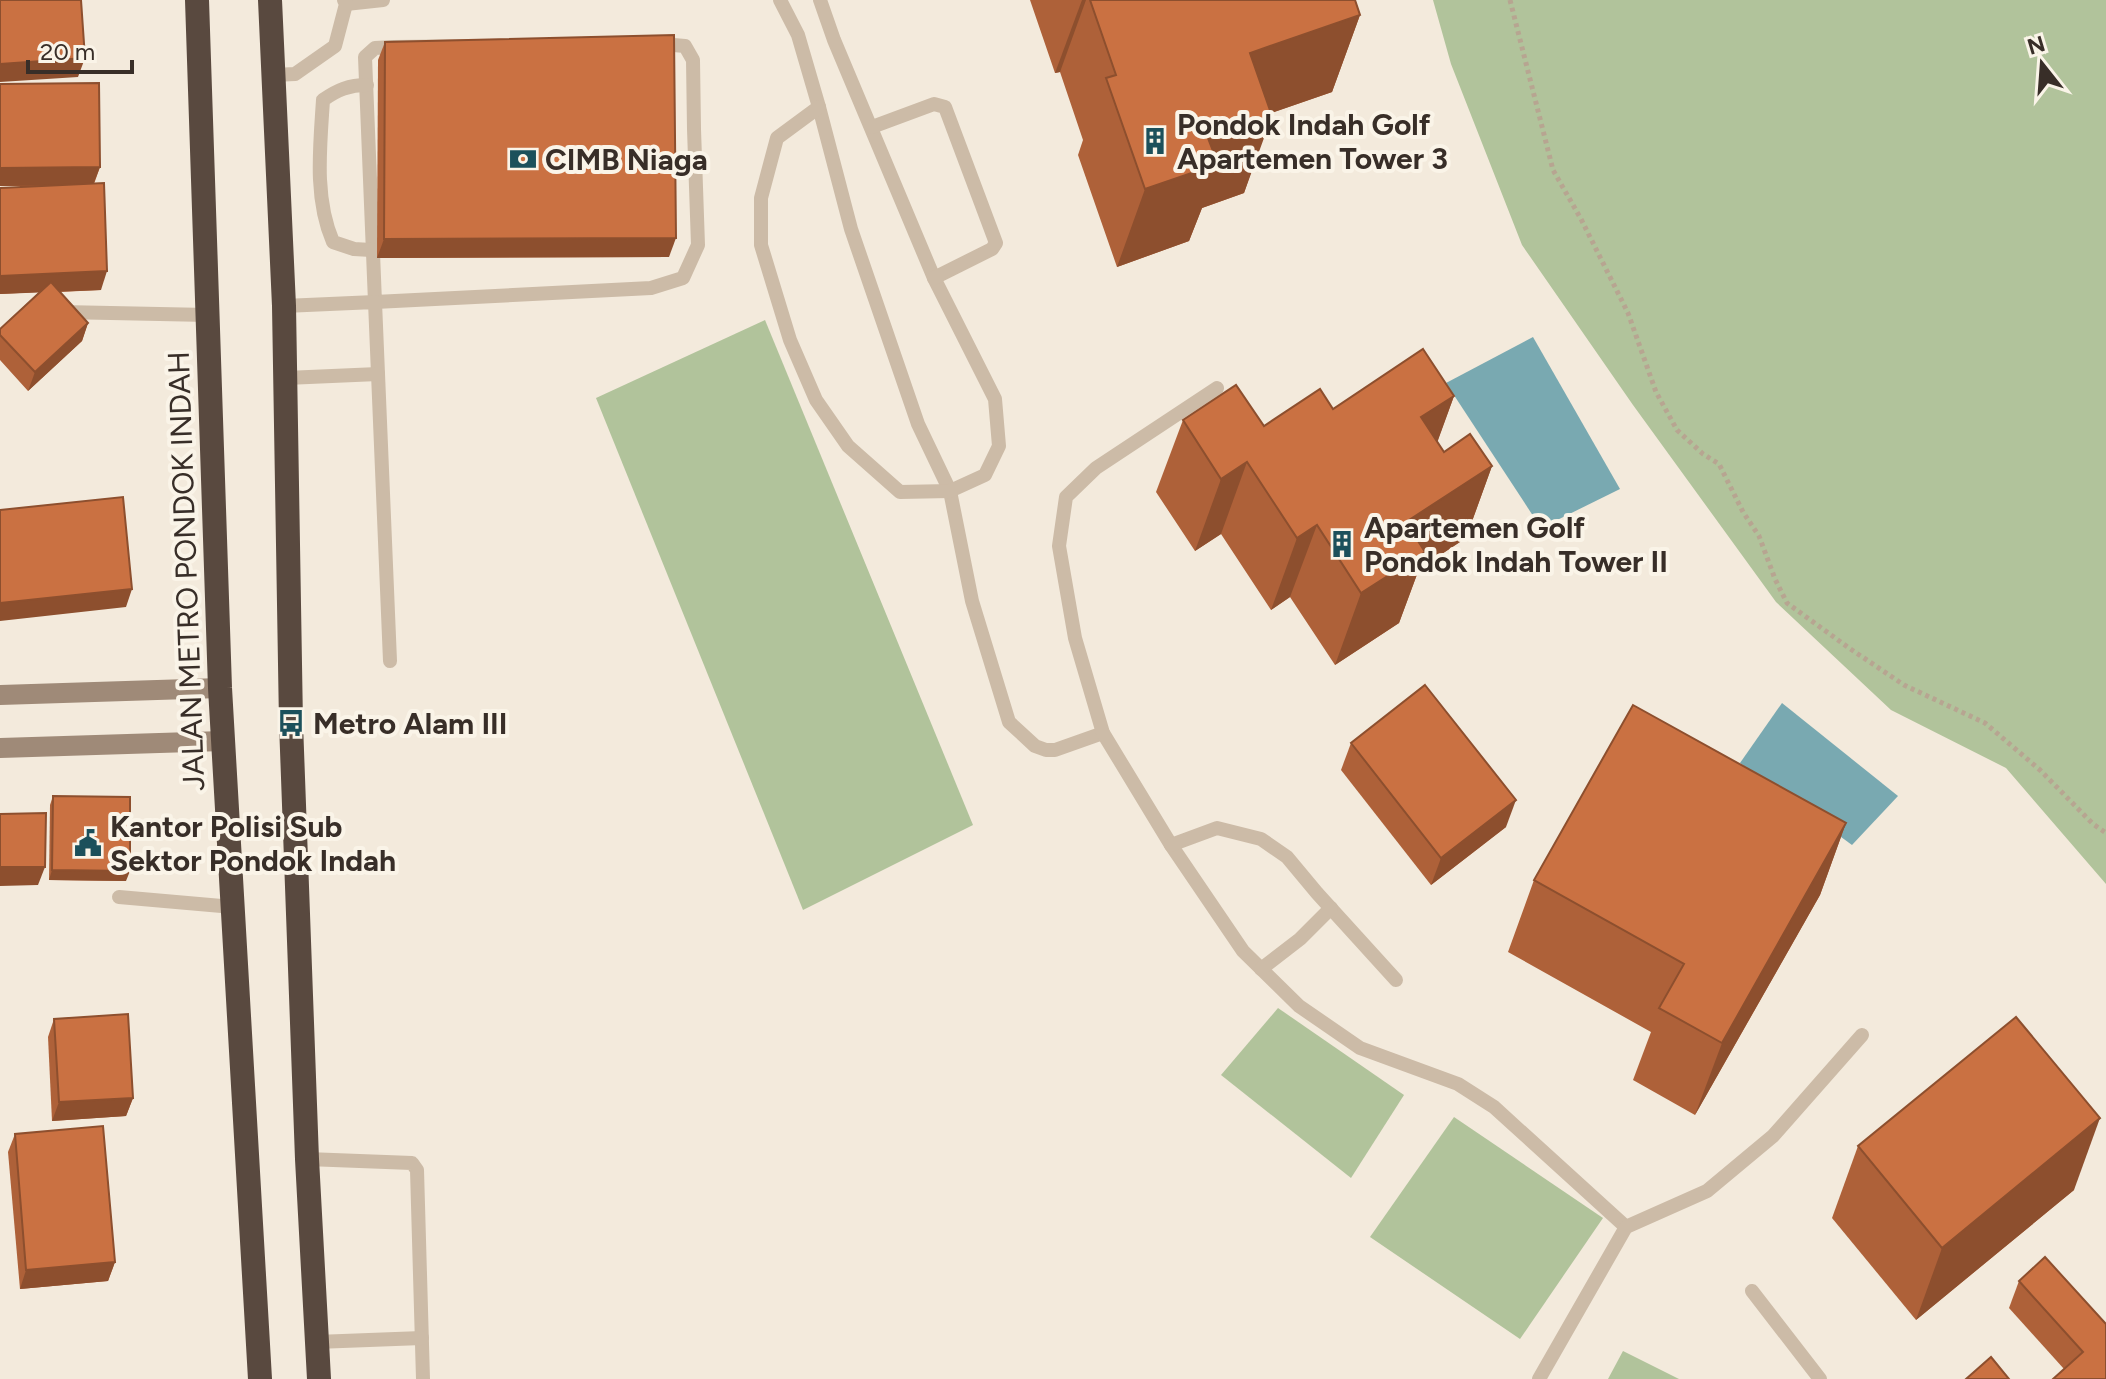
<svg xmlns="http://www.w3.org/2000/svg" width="2106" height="1379" font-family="Figtree,sans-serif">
<rect width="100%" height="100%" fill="#f3eadc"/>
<g fill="#b1c39b">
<polygon points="1433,0 2106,0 2106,884 2006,768 1891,710 1776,602 1633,405 1522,245 1451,64"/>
<polygon points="765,320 973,825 803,910 596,398"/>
<polygon points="1278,1008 1404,1095 1351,1178 1221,1075"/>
<polygon points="1454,1117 1603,1218 1520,1339 1370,1237"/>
<polygon points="1623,1351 1679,1379 1608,1379"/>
</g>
<g fill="#79a9b1">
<polygon points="1533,337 1620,489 1541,528 1446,383"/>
<polygon points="1782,703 1898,796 1852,845 1740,763"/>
</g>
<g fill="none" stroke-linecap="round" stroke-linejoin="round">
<polyline stroke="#b7a591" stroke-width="5" stroke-dasharray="4 4" stroke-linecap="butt" points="1510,0 1553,170 1581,219 1628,313 1656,392 1677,430 1703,454 1719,464 1743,512 1759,536 1775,579 1787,603 1849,648 1904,685 1985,723 2040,770 2093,824 2106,833"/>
<g stroke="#ccbba7" stroke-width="14">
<polyline points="780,0 798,35 819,107 851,229 918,424 950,491 972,601 1009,722 1035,746 1046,750 1055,750 1103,733"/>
<polyline points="346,4 383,0"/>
<polygon points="662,44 685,46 693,60 694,129 698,245 683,278 651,288 375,302 365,57 375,48 394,47"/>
<polyline points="274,75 295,74 335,46 346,4 344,0"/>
<path d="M367 85C349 85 337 90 323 100 320 147 314 198 333 242L354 249 371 250"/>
<polyline points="819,107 777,138 761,198 761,245 790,340 816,400 848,446 900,492 950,491 985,475 999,446 995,399 934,278 834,40 820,0"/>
<polyline points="872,127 934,104 945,107 996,243 992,249 934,278"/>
<polyline points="284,306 375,302 390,661"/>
<polyline points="62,312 208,315"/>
<polyline points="286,378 378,374"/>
<polyline points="1217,388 1096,468 1066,497 1059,546 1075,638 1103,733 1171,845 1243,951 1299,1006 1360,1048 1458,1084 1494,1107 1626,1227"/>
<polyline points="1171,845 1217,828 1261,839 1287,857 1317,893 1396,980"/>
<polyline points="119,897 233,907"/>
<polyline points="1261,969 1300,939 1331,908"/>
<polyline points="307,1159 412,1163 417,1170 423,1379"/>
<polyline points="1752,1291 1820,1379"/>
<polyline points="316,1342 422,1338"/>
<polyline points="1539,1379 1626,1227 1707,1191 1773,1136 1862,1035"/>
</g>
<g stroke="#9f8a78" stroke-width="20">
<polyline points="0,695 220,688"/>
<polyline points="0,748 223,741"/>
</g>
<g stroke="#59493f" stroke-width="24">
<polyline points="197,0 220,688 260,1379"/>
<polyline points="270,0 284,306 291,723 307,1159 319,1379"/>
</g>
</g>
<g fill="#ae6139">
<polygon points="1030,0 1355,0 1360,15 1332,92 1271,113 1244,193 1202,208 1189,241 1117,267 1078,155 1083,140 1060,72 1055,73"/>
<polygon points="385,42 669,257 377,258 378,60"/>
<polygon points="0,84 100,167 94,184 101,290 59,292 88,323 82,341 28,391 0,360 0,329 39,292 0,294 0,188 40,186 0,186"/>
<polygon points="1454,396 1437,442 1444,452 1492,466 1466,538 1419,569 1399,623 1335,665 1290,597 1271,610 1221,534 1195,551 1156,492 1183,420 1264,426 1333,409"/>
<polygon points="1351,743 1506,827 1431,885 1341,770"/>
<polygon points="53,796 126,881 49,880 50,805"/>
<polygon points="1846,823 1820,895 1695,1115 1633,1080 1651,1032 1508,952 1534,880"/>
<polygon points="54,1019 133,1098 126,1116 52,1121 48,1037"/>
<polygon points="15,1134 115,1262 108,1281 20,1289 8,1152"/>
<polygon points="1858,1146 2074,1190 1916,1320 1832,1218"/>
<polygon points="2019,1281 2106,1324 2106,1379 2064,1369 2009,1308"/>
</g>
<g fill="#8d4f2e">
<polygon points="1082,0 1086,0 1060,72 1055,73"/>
<polygon points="1360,15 1332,92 1222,130 1250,53"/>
<polygon points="85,58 78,77 0,82 0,64"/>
<polygon points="1272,116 1244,193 1202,208 1189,241 1117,267 1145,189 1208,138"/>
<polygon points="100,167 93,185 0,186 0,168"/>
<polygon points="676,238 669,257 377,258 384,239"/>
<polygon points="107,271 101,290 0,294 0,276"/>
<polygon points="88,323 82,341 28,391 35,372"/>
<polygon points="1454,396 1428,468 1421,417"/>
<polygon points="1247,462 1221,534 1195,551 1221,479"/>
<polygon points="1492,466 1466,538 1419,569 1399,623 1335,665 1361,593 1406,522"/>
<polygon points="1317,525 1290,597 1271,610 1297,538"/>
<polygon points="132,589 126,607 0,621 0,603"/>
<polygon points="1516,800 1506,827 1431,885 1441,858"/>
<polygon points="1846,823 1820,895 1695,1115 1722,1043"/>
<polygon points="0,867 45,867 38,885 0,886"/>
<polygon points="52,870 130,871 126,881 49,880"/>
<polygon points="133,1098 126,1116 52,1121 59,1102"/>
<polygon points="2100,1118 2074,1190 1916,1320 1942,1248"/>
<polygon points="115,1262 108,1281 20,1289 26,1270"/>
</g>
<g fill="#ca7142" stroke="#8d4f2e" stroke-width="2">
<polygon points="0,0 81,0 85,58 0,64"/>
<polygon points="1090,0 1355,0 1360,15 1250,53 1272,116 1208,138 1218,164 1145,189 1106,78 1116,75"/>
<polygon points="674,35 676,238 384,239 385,42"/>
<polygon points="99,83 100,167 0,168 0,84"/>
<polygon points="104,183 107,271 0,276 0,188"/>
<polygon points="51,282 88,323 35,372 0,335 0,329"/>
<polygon points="1423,349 1454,396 1421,417 1444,452 1470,434 1492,466 1406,522 1425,552 1361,593 1317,525 1297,538 1247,462 1221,479 1183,420 1236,385 1264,426 1320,389 1333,409"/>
<polygon points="123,497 132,589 0,603 0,510"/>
<polygon points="1425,685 1516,800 1441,858 1351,743"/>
<polygon points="1633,705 1846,823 1722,1043 1659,1008 1684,964 1534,880"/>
<polygon points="53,796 130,797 130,871 52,870"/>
<polygon points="46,813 45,867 0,867 0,814"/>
<polygon points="128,1014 133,1098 59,1102 54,1019"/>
<polygon points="2016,1017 2100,1118 1942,1248 1858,1146"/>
<polygon points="103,1126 115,1262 26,1270 15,1134"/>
<polygon points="2045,1257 2106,1324 2106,1379 2053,1379 2083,1352 2019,1281"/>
<polygon points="1991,1357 2009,1379 1966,1379"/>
</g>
<defs>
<g id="building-bare" transform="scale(2.16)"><path d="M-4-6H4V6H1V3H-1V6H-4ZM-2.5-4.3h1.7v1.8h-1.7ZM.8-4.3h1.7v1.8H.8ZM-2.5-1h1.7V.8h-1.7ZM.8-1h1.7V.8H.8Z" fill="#1c505b" stroke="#faf4e8" stroke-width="2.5" paint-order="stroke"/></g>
<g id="bank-bare" transform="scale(2.16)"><path d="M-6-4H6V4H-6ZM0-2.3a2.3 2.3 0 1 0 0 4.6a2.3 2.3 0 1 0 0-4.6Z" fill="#1c505b" stroke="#faf4e8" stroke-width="2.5" paint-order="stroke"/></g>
<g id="bus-bare" transform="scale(2.16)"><path d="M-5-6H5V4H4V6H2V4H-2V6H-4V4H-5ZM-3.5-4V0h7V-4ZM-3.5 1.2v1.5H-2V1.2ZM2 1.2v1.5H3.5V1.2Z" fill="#1c505b" stroke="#faf4e8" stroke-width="2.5" paint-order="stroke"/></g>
<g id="civic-bare" transform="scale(2.16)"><path d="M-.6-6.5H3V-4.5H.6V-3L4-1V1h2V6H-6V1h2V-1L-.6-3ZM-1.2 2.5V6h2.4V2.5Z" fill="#1c505b" stroke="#faf4e8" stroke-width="2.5" paint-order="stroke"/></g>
</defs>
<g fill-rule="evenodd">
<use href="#building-bare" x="1155" y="141"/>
<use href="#bank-bare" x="523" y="159"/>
<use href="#building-bare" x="1342" y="544"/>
<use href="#bus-bare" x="291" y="723"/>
<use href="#civic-bare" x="88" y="843"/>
</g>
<g text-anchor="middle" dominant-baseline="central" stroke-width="8" stroke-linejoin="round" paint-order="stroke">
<g font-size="30" font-weight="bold" fill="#382e28" stroke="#faf4e8" text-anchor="start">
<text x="1177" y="124">Pondok Indah Golf<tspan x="1177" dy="34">Apartemen Tower 3</tspan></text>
<text x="545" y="159">CIMB Niaga</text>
<text x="1364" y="527">Apartemen Golf<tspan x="1364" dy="34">Pondok Indah Tower II</tspan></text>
<text x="313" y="723">Metro Alam III</text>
<text x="110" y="826">Kantor Polisi Sub<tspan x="110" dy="34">Sektor Pondok Indah</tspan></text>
</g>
<g font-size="30" fill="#382e28" stroke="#faf4e8">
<text transform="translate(186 571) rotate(-92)">JALAN METRO PONDOK INDAH</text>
</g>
</g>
<g transform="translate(2042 64) rotate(343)" stroke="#faf4e8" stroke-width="6" paint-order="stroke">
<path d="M0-6L14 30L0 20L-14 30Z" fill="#382e28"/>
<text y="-12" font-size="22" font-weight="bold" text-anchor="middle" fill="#382e28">N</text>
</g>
<path d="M28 60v12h104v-12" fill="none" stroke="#382e28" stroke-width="4"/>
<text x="40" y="60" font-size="24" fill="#382e28" stroke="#faf4e8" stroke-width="6" paint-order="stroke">20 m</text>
</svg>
